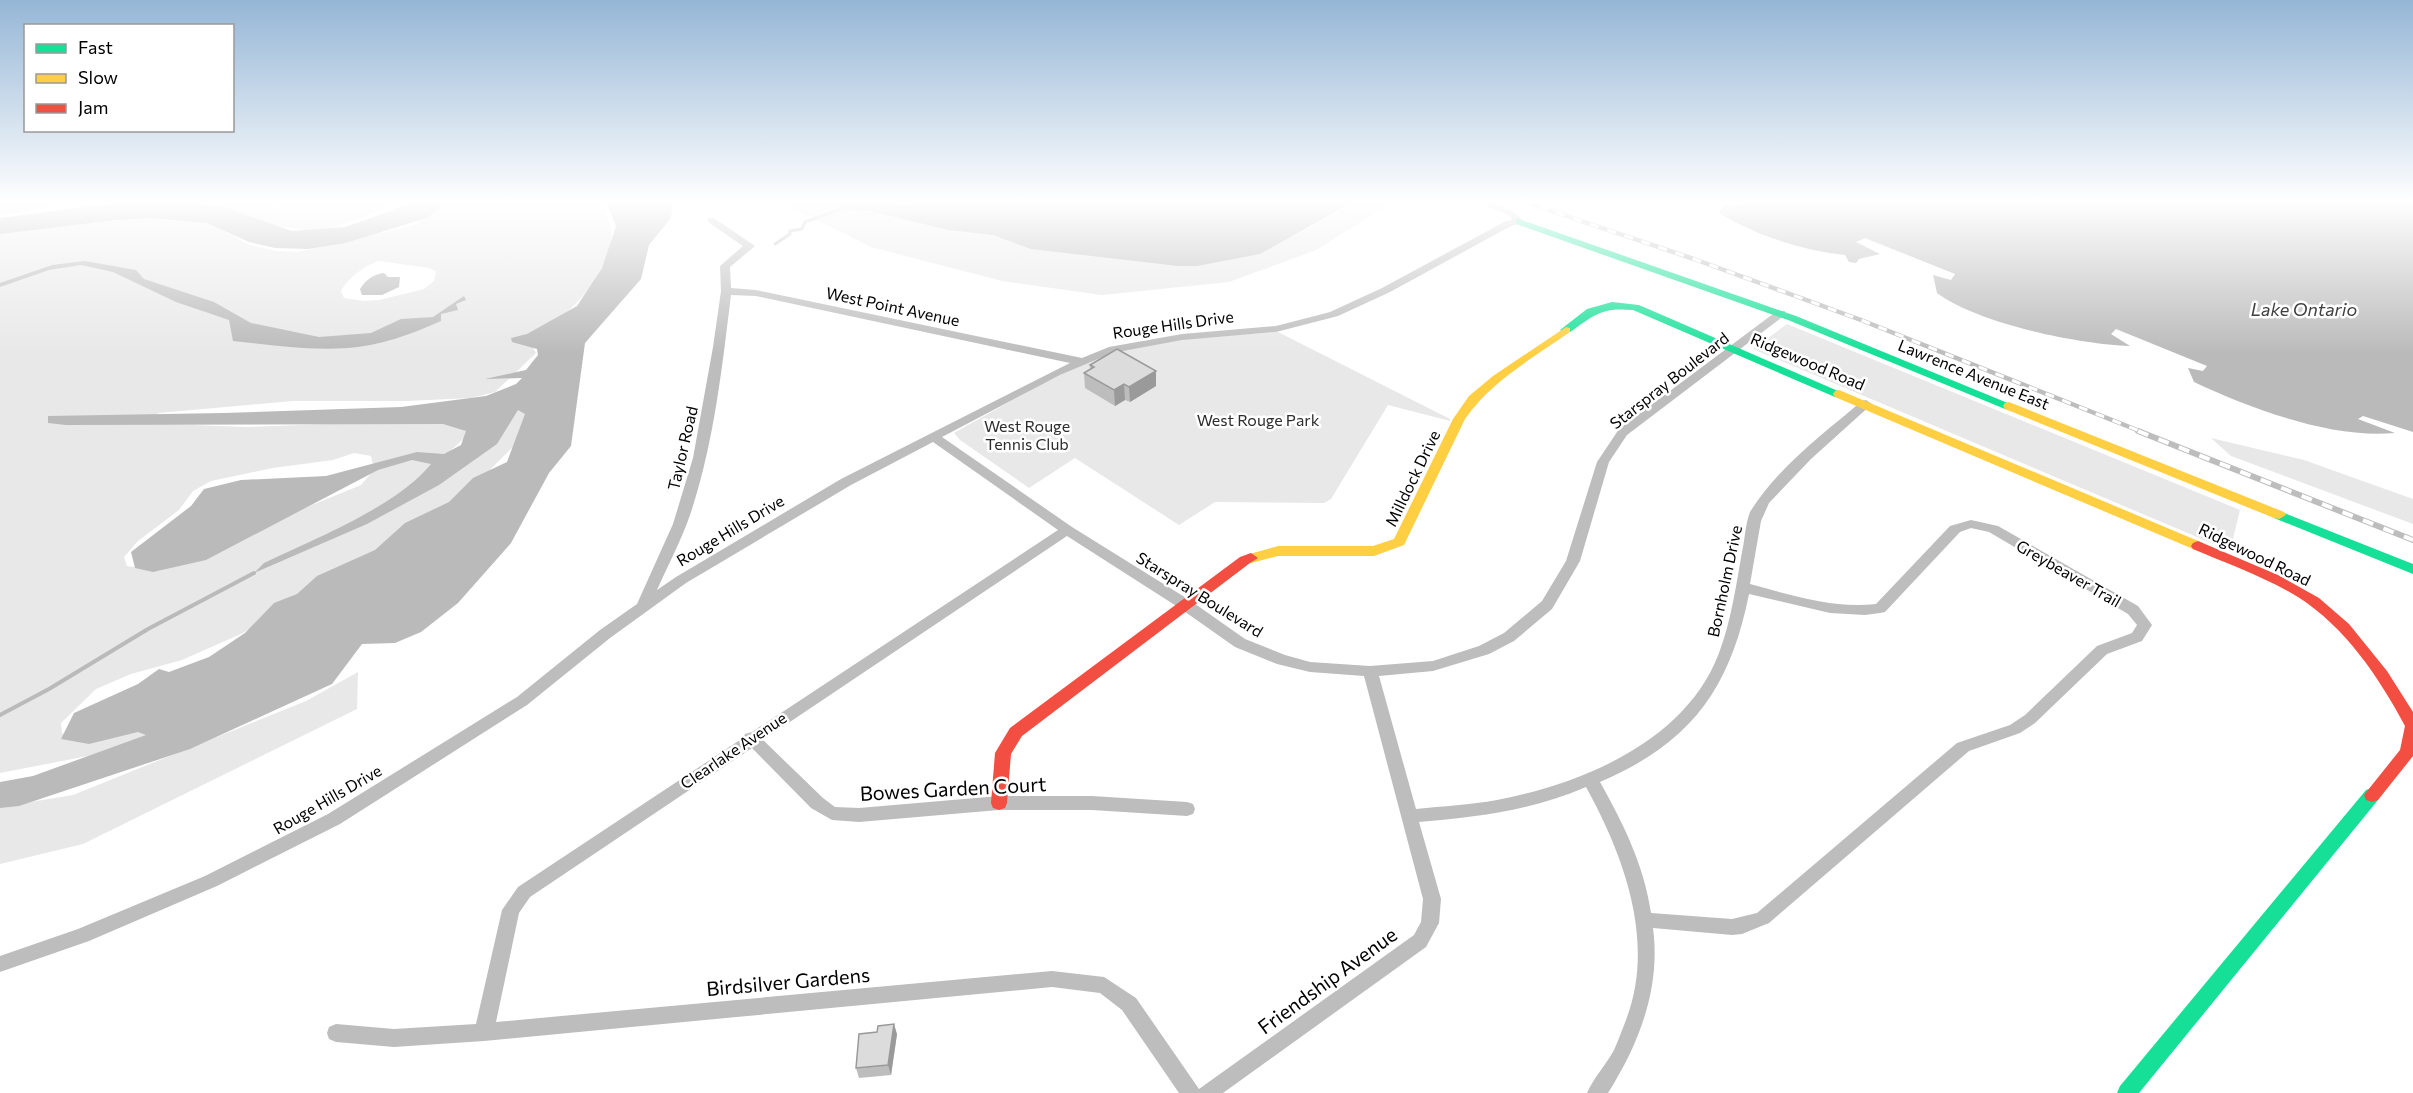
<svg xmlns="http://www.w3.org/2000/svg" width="2413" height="1093" font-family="Commissioner,sans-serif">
<rect width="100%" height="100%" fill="#fff"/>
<g fill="#e8e8e8" fill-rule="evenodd">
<polygon points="0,201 83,201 0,216"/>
<polygon points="201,201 252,201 277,207 291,201 394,201 372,214 320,232 272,225"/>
<path d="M449 201H598C604 210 610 220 611 231 614 256 588 294 569 310 557 320 540 328 526 336L536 353 495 392 471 398 407 401H293L159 413 150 417 165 424 247 427 460 419 477 426 428 472 512 408 532 401 518 442 453 506 292 599 243 633 182 660 131 674 96 689 61 723 62 733 73 737 203 718 93 755 0 773V232L150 216 212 224 249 245 276 251 298 252 415 225ZM379 261 429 268 436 271 434 281 424 289 379 300 364 301 344 298 341 291C348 278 365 265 379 261ZM354 453 371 456 374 470 361 485 285 516 229 545 159 571 127 566 124 557 138 541 179 510 193 491 211 481 273 468 333 460Z"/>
<path d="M769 201H824L843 209 886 213 1198 264C1233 260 1265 250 1297 234 1314 226 1330 215 1347 208L1354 201H1395L1316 250 1229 282 1102 295 1002 281 871 247 792 208Z"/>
<polygon points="1787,324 2240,510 2230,551 1753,349"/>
<path d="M1278 332 1450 419V421L1388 405 1331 499 1324 503 1215 502 1179 525 1075 458 1029 488 960 440 954 433C1007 404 1070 364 1127 349 1176 337 1228 336 1278 332Z"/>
<polygon points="2211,438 2304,460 2413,499 2413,524 2231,456"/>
<polygon points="358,672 357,709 83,844 0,864 0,807 73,795 306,701"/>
</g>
<g fill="#bababa">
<polygon points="129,201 182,201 224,207 292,231 345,227 388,212 411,201 448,201 427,218 345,243 308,249 275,248 249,242 207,223 151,218 116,220 0,234 0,218"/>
<path d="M606 201H673L671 218 649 245 641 279 585 343 571 446 549 473 511 543 458 603 421 632 395 643 362 644 332 684 190 749 19 806 0 808V782L33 776 146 735 138 732 89 744 61 739 74 713 138 684 159 669 169 672 209 657 245 633 274 603 297 594 317 576 375 550 405 523 449 502 473 478 507 462 525 414 518 410 497 444 439 485 367 524 254 573 264 563C314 539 396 507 431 464L412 460 378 470 206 560 153 572 135 568 131 552 191 506 204 489 241 480 326 476 417 452 444 454 461 445 466 431 443 424 66 425 48 423V416L224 413 401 407 486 396 516 384 522 378 485 379 526 370 538 355 537 349 512 342 511 338 527 334 577 306 602 268 616 226Z"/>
<polygon points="823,201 874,201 908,205 906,201 1355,201 1260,254 1197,266 1178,266 1031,249 993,235 949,230 870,211 846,210"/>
<path d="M1736 201H2413V432L2363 416 2358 419 2395 433C2331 439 2252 409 2194 382L2188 368 2203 371 2207 366 2116 329 2111 334 2130 346C2078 344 1979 324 1937 293L1933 275 1951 280 1955 274 1865 238 1856 242 1880 254 1859 259 1856 263 1849 262 1845 255C1801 250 1757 236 1719 213L1724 203 1734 207 1739 205Z"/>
<path d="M85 261 136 270 144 279 214 302 251 323 319 337 371 333 401 319 433 317 464 296 466 300 456 304 458 310 441 314V321C412 334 379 346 348 348 309 351 271 345 233 341L229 320 176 302 113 272 81 265 49 270 0 287V283L52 265Z"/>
<path d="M384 273 388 277H400L399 287 382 295H362L360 289C366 280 373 274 384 273Z"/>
</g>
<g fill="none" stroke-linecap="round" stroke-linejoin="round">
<polyline stroke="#bababa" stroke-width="3" points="775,244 790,234 790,231 802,229 805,222 841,209"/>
<polyline stroke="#bababa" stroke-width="4" points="0,715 49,689 148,629 254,573"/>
<path fill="#bdbdbd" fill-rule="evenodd" d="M1475 201C1494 201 1513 207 1524 222L1511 226 1390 292 1338 316 1276 332 1182 340 1112 353 1060 375 942 437 1072 527 1191 601 1245 639 1285 655 1310 662 1370 666 1433 661 1479 646 1504 633 1542 601 1566 561 1597 462 1619 429 1777 311H1785V315L1627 435 1609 462 1580 561 1552 609 1514 641 1489 654 1433 671 1379 676 1416 809C1443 806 1470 805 1497 800 1582 784 1686 741 1719 653 1731 621 1736 586 1742 552 1745 539 1745 525 1750 512 1777 468 1823 434 1862 401L1866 400 1872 404 1811 459 1769 503 1761 521 1750 584C1791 595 1834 609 1876 604L1950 526 1971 520 1998 526 2138 606 2152 625 2142 641 2107 654 2035 723 2020 733 1969 751 1769 923 1742 934 1732 935 1653 928C1661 988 1639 1044 1608 1093H1587C1594 1077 1606 1065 1614 1050 1618 1041 1622 1030 1626 1020 1656 942 1624 856 1586 787 1533 810 1477 817 1419 822L1441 899 1439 923 1426 947 1223 1093H1179L1122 1010 1100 993 1052 987 484 1041 394 1047 336 1042 329 1039 327 1033 329 1027 336 1024 394 1029 476 1024 502 910 518 887 743 738 745 734 752 732 1058 530 933 442 851 485 686 583 610 638 527 705 340 824 217 886 89 941 0 972V956L78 929 205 876 328 814 517 697 600 630 637 604 673 524 693 458 713 347 721 291 720 266 743 246 708 222V218H714L755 246 730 267 731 288 756 290 1082 358 1109 347 1182 334 1276 326 1330 312 1382 288 1506 221 1512 220 1510 216ZM731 295 756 296 1070 363 841 479 676 577 657 590C668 565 681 541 690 515 714 444 722 368 731 295ZM1971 528 1989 532 2128 614 2137 625 2132 633 2097 646 2025 715 2010 725 1957 743 1757 913 1732 919 1651 913C1644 865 1623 823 1600 782 1691 743 1730 689 1749 594L1830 613 1865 615 1880 613 1885 612 1960 532ZM1067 536 1181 609 1235 647 1277 664 1310 672 1364 676 1423 899 1421 922 1414 935 1199 1089 1136 998 1104 977 1052 971 496 1022 519 913 530 897 752 748 811 808 832 820 859 822 999 810H1092L1187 816 1193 814 1195 809 1193 804 1187 802 1092 796H999L859 808 835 807 823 798 763 740Z"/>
<g fill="#16e098" fill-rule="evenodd">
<polygon points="1519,219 1796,316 2015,406 2009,410 2005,409 1788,320 1516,224 1516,220"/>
<path d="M1612 302 1639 305 1845 394 1843 397H1835L1633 310C1602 307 1594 315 1570 332L1566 333 1560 330 1587 309Z"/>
<polygon points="2279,511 2413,564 2413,574 2274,518 2272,515"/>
<polygon points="2372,788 2378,790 2380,795 2378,800 2139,1093 2117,1093 2120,1086 2366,790"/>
</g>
<g fill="#ffcf43" fill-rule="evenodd">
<path d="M1566 327 1570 328V332C1533 358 1491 381 1465 419L1404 545 1374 556H1278L1251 563 1246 561 1244 558 1246 555 1278 546H1373L1394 539 1453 419 1469 396 1493 376Z"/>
<polygon points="1839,390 2203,543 2205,546 2198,551 2193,549 1835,397 1833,394 1835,391"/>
<polygon points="2009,402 2284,512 2286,515 2279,519 2274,518 2005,409 2003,406 2005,403"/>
</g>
<g fill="#f24e42" fill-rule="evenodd">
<path d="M2198 541 2278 575 2319 598 2349 624 2387 671 2413 712V756L2378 800 2372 802 2366 800 2364 795 2400 750 2405 726C2379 677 2345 627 2298 597 2265 577 2228 564 2193 549L2191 546 2193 543Z"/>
<polygon points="1251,553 1258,558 1250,563 1022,736 1011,754 1007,803 1005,808 999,810 993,808 991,803 995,753 1010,728 1240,557"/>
</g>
<g stroke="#bdbdbd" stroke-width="4.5">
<polyline id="rail-far1" points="1522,201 1694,259 1861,320 2142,432"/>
</g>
<g stroke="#bdbdbd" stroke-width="6">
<polyline id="rail" points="2138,431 2413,540"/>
</g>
<use href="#rail-far1" stroke="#fff" stroke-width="3" stroke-dasharray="9" stroke-linecap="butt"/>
<use href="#rail" stroke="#fff" stroke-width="4" stroke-dasharray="11" stroke-linecap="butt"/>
</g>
<g fill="#bdbdbd">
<polygon points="1090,365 1156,386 1130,402 1125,400 1115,406 1085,388 1084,373 1090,369"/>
<polygon points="897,1034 891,1075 859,1078 856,1068"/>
</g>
<g fill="#9a9a9a">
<polygon points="1156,371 1156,386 1130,402 1129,387"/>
<polygon points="1124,384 1125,400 1115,406 1114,390"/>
<polygon points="894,1024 897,1034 891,1075 888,1065"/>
</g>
<g fill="#dcdcdc" stroke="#9a9a9a" stroke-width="1.5">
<polygon points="1117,349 1156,371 1129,387 1124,384 1114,390 1084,373 1094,367 1090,365"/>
<polygon points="894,1024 888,1065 856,1068 859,1034 877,1032 878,1026"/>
</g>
<linearGradient id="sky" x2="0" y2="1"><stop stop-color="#95b6d6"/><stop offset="0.57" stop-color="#fff"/><stop offset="1" stop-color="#fff" stop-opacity="0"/></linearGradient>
<rect width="2413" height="354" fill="url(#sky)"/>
<g text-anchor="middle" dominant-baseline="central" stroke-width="5" stroke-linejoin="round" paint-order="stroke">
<g font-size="16" fill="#000" stroke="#fff">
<text transform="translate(893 306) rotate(12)">West Point Avenue</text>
<text transform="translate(1173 324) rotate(-8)">Rouge Hills Drive</text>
<text transform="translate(1808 361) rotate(23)">Ridgewood Road</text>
<text transform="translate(1974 374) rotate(22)">Lawrence Avenue East</text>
<text transform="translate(1669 380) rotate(-38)">Starspray Boulevard</text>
<text transform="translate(682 448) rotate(-77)">Taylor Road</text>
<text transform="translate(1412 478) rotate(-64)">Milldock Drive</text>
<text transform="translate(730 530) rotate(-31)">Rouge Hills Drive</text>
<text transform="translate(2255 554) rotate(26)">Ridgewood Road</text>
<text transform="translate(2069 573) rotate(30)">Greybeaver Trail</text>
<text transform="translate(1724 581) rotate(-78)">Bornholm Drive</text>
<text transform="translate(1200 594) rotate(32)">Starspray Boulevard</text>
<text transform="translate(733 750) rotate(-34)">Clearlake Avenue</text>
<text transform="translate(327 799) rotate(-30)">Rouge Hills Drive</text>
</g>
<g font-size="16" fill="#2d2d2d" stroke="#fff">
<text x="1258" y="419">West Rouge Park</text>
<text x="1027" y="425">West Rouge<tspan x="1027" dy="18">Tennis Club</tspan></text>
</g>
<g font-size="18" font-style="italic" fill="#3e3e3e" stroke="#fff">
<text x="2304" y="309">Lake Ontario</text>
</g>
<g font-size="20" fill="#000" stroke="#fff">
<text transform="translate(953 788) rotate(-3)">Bowes Garden Court</text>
<text transform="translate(1327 980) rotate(-36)">Friendship Avenue</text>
<text transform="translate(788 981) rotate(-5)">Birdsilver Gardens</text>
</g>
</g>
<rect x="24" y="24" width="210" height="108" fill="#ffffff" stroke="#999999" stroke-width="1.5"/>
<rect x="36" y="44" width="30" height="9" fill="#16e098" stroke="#999999" stroke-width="1.5"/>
<text x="78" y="54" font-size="18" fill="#000000">Fast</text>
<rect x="36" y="74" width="30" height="9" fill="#ffcf43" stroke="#999999" stroke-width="1.5"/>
<text x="78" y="84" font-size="18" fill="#000000">Slow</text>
<rect x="36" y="104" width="30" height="9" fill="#f24e42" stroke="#999999" stroke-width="1.5"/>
<text x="78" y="114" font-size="18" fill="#000000">Jam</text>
</svg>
